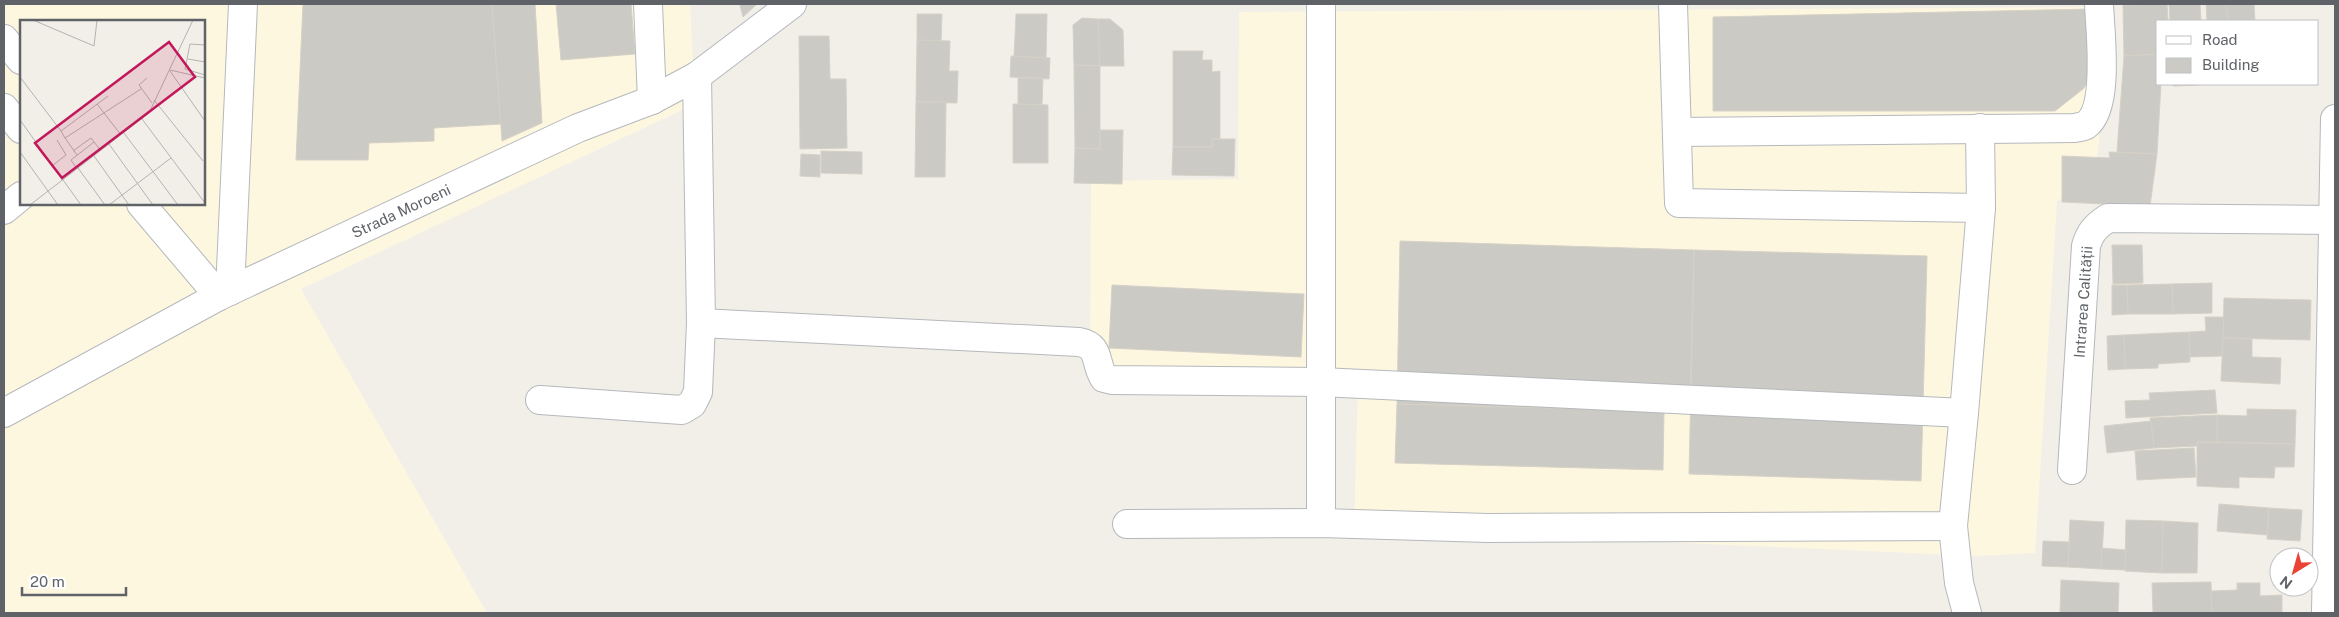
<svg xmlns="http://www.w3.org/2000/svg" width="2339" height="617" font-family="'Public Sans',sans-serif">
<rect width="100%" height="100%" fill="#f1efe8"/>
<g fill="#fef7e0" fill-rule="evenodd">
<path d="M4 4H690L695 104 301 289 487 613H4ZM21 21H204V204H21Z"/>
<polygon points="2113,7 2095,179 2057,201 2035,553 1977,556 1354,528 1358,386 1090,375 1091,181 1238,179 1239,12"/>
</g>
<g fill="#cccac5" stroke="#d6d1c6">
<polygon points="303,4 492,4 501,124 434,128 434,141 369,143 368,160 296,160"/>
<polygon points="492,4 535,4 542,123 502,141"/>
<polygon points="556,4 631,4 635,54 561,60"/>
<polygon points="737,4 757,4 743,17 740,5"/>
<polygon points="2167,4 2168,21 2158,21 2158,54 2124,56 2123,5"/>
<polygon points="2169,4 2200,4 2201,21 2170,21"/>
<polygon points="2206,4 2226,4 2228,21 2207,21"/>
<polygon points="2226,4 2254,4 2255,21 2228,21"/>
<polygon points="2090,9 2091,78 2083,89 2055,111 1713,111 1713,17"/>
<polygon points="917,14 942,14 941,41 917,40"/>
<polygon points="1016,14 1047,14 1046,58 1014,57"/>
<polygon points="1082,18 1098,19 1100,66 1074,65 1073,25"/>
<polygon points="1098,19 1110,19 1123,30 1124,66 1100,66"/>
<polygon points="799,36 829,36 830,79 846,79 847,148 800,149"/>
<polygon points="917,40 950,41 949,71 958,71 957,103 916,102"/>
<polygon points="1173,51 1203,51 1202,60 1212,60 1212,72 1220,71 1220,139 1212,139 1212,147 1173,147"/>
<polygon points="2158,54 2158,84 2161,84 2157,154 2117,152 2124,56"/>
<polygon points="1011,56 1050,58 1049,79 1010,77"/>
<polygon points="1074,65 1100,66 1100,149 1075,148"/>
<polygon points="1018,78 1043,78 1042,105 1018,105"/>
<polygon points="2173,84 2199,84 2199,85 2173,86"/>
<polygon points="916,102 946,102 945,177 915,177"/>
<polygon points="1013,104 1048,105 1048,163 1013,163"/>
<polygon points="1100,130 1123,130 1122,184 1074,183 1075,148 1100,149"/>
<polygon points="1212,139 1235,139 1234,176 1172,175 1173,147 1212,147"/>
<polygon points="821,151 862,152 862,174 821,173"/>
<polygon points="2109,152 2157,154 2150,206 2062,202 2062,156 2110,158"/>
<polygon points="801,154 820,155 820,177 800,176"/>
<polygon points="1400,241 1694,250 1690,412 1397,404"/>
<polygon points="2112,245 2142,245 2143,283 2113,284"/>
<polygon points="1694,250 1927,256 1921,481 1689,474"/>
<polygon points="2212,283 2212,313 2173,314 2172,284"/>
<polygon points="2172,284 2173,314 2128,314 2127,285"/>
<polygon points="1112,285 1304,294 1301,357 1109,348"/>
<polygon points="2112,285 2127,285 2128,314 2112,315"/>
<polygon points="2224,298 2311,300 2310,340 2223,338"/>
<polygon points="2205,317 2224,317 2222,356 2190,357 2189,332 2206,331"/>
<polygon points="2189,332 2190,362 2158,364 2158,368 2125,369 2124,335"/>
<polygon points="2124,335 2125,369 2108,370 2107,336"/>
<polygon points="2223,338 2252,339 2252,357 2281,358 2280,384 2221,381"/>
<polygon points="2215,390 2217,413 2126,418 2125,401 2150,400 2149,393"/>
<polygon points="1397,404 1664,411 1663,470 1395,463"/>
<polygon points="2247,409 2296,410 2295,444 2217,442 2217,415 2247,416"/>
<polygon points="2217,415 2217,442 2197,442 2197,446 2154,448 2150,418"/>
<polygon points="2151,421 2154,448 2107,453 2104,426"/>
<polygon points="2197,442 2295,444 2294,467 2275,467 2274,478 2239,477 2239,488 2197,486"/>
<polygon points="2194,448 2196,477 2137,480 2135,451"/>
<polygon points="2219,504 2269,508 2267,535 2217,531"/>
<polygon points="2269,508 2302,510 2300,541 2267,539"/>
<polygon points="2070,520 2104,522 2101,569 2068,567"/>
<polygon points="2126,520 2163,521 2162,573 2125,571"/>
<polygon points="2163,521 2198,523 2197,573 2162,573"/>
<polygon points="2043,541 2069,542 2068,567 2042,566"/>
<polygon points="2102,548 2126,550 2125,570 2101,569"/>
<polygon points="2061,580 2119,583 2118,613 2060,612"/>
<polygon points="2211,582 2212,613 2153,613 2152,583"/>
<polygon points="2237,583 2260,583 2260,596 2282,595 2282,613 2212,613 2211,591 2237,590"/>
</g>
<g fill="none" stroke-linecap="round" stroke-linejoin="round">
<g stroke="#b5b8bc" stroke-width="30">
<g id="minor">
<polyline points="648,4 652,100"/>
<polyline points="1321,4 1321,523"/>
<polyline points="1673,4 1679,203 1981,208"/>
<polyline points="4,39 21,60"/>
<polyline points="4,108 21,129"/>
<path d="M1677 132 2075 128C2078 127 2083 127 2086 125 2110 108 2100 31 2099 4"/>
<polyline points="141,204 219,296"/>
<polyline points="4,210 21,196"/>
<polyline points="230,291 243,4"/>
<path d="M701 323 1079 342C1101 346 1094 362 1104 378L1112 380 1321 382 1964 413 1981 208 1980 128"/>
<polyline points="540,400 682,410 692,404 698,392 701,323 697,76"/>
<polyline points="4,413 219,296 578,128 652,100 697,76 792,4"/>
<path d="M2072 470 2086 246C2090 232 2096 226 2108 218L2333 220"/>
<polyline points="1127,524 1321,523 1488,528 1953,526 1964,413"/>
<polyline points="1953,526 1959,583 1967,613"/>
<polyline points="2326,613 2335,119"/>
</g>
</g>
<use href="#minor" stroke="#fff" stroke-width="28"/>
</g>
<g text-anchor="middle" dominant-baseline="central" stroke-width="4" stroke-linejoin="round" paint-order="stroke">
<g font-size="15" fill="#5f6368" stroke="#fff">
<text transform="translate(401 211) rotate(-25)">Strada Moroeni</text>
<text transform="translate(2083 302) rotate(-86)">Intrarea Calității</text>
</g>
</g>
<g transform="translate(20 20)">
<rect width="185" height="185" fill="#f1efe8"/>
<path fill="none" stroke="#b3b3b1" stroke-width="1" d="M13 0 74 26 77 0M185 25 170 24 165 49 185 55M168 39 185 42M150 50 185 58M150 51 185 101M0 57 41 111M127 58 119 65 132 83M134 80 183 141M77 84 101 115M122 99 185 183M0 100 61 185M104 113 158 185M45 118 41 111 88 76M89 124 133 185M53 131 71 118 81 131M0 132 38 185M57 135 45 118 121 69M74 136 109 185M33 145 46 135 37 120M58 148 85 185M57 149 51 140 74 122M10 185 129 93 173 0M89 185 151 138"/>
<path fill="#c2185b" fill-opacity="0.15" stroke="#c2185b" stroke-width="2.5" d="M149 22 175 57 42 158 15 123Z"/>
<rect width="185" height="185" fill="none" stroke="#5f6368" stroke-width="2.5"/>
</g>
<rect width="2339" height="617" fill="none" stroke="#5f6368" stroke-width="10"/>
<rect x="2156" y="20" width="162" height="65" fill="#ffffff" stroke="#bfc1c3"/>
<rect x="2166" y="36" width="25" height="8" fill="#ffffff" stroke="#bfc1c3"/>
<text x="2202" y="45" font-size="15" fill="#5f6368">Road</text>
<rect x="2166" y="58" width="25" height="15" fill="#cccac5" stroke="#bfc1c3"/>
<text x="2202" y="70" font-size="15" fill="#5f6368">Building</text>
<g transform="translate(2294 572) rotate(217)"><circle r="24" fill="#ffffff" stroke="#bfc1c3"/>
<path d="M0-4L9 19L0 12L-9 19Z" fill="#ea4335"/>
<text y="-8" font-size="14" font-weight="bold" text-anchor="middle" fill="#5f6368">N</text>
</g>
<path d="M22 587v8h104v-8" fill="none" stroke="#5f6368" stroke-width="2.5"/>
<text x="30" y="587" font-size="15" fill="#5f6368" stroke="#ffffff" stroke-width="4" paint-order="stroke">20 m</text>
</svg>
